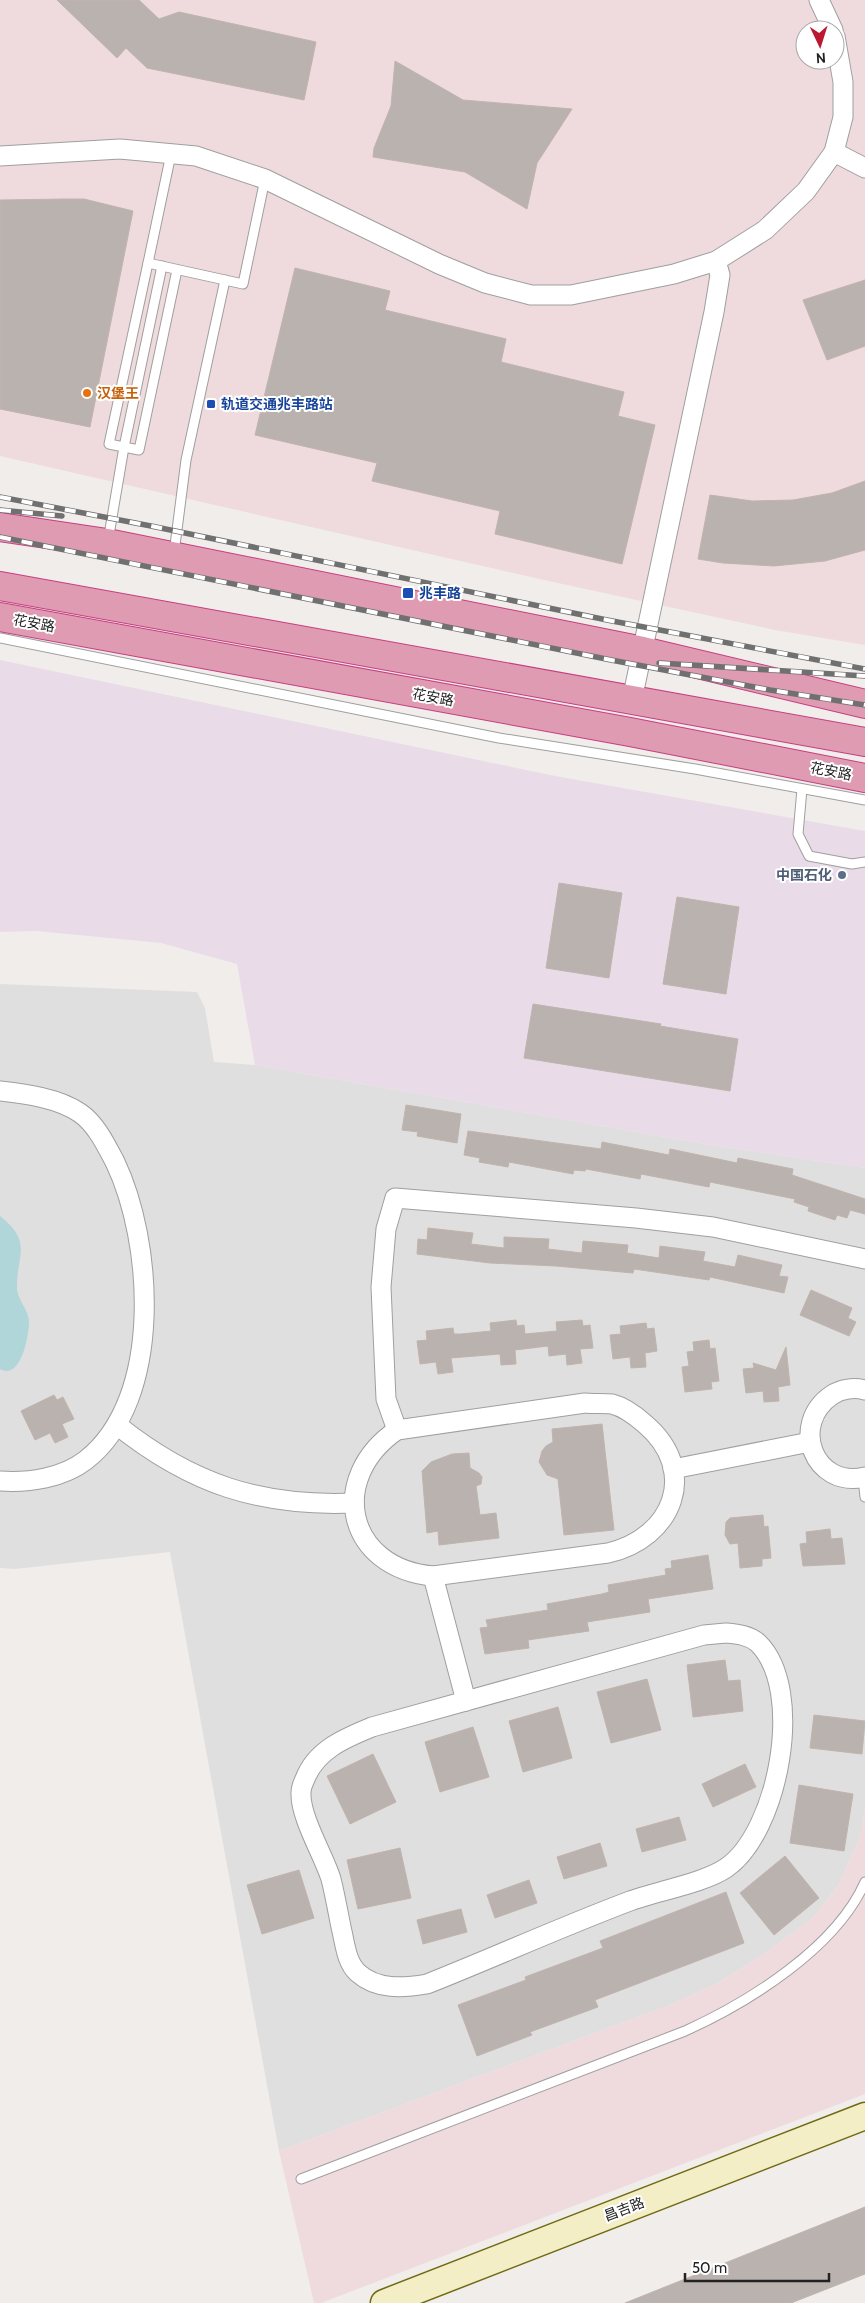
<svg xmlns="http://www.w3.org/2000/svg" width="865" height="2303" font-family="Cabin,'Noto Sans SC',sans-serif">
<rect width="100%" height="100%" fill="#f1edea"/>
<polygon fill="#e0dfdf" points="0,984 197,992 205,1008 214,1062 255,1065 711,1145 865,1168 865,1810 859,1840 839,1884 814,1917 764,1954 718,1983 670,2005 279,2151 170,1552 15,1569 0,1568"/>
<g fill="#efdbde" fill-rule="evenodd">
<path d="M0 0H865V645L775 630 544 580 0 456ZM805 30H835V60H805Z"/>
<polygon points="865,1810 865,2094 321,2303 314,2303 279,2151 670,2005 718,1983 764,1954 814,1917 839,1884 859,1840"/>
</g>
<polygon fill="#e9dce8" points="0,660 555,776 865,831 865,1168 711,1145 255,1065 237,964 161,943 37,931 0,932"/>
<path fill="#b0d6d9" d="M0 1216C34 1243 16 1255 17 1289 18 1301 29 1310 29 1322 29 1335 21 1381 0 1369Z"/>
<g fill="#bab2af" stroke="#c1b3ad">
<polygon points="57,0 139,0 159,19 179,12 316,42 304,100 147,68 126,48 117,58"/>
<polygon points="395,61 463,100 572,109 537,163 527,209 465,172 373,157 374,148 391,106"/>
<polygon points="64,199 84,199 133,211 90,427 0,409 0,200"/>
<polygon points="295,268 390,291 385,310 506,339 501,362 624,392 618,416 655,425 622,564 495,534 500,511 372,481 377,463 255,435"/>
<polygon points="865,280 865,346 827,360 803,300"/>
<polygon points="865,481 865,550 825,561 774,566 723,563 698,559 710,495 752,501 793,500 832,493"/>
<polygon points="559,883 622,893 609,978 546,968"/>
<polygon points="677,897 739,907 726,994 663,984"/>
<polygon points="533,1004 661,1024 660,1026 738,1039 730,1091 524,1058"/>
<polygon points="406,1105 461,1114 457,1143 417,1136 418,1132 402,1130"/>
<polygon points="468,1131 601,1149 602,1142 669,1155 670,1149 737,1163 738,1158 793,1169 792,1175 865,1199 865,1214 850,1210 847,1218 837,1215 835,1220 808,1211 809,1207 794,1202 795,1199 710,1182 709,1187 641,1174 640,1179 586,1169 585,1171 574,1170 573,1174 509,1162 508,1167 479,1162 480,1158 464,1155"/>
<polygon points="428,1228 473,1233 471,1244 504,1248 504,1237 549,1239 548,1249 582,1253 583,1241 628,1245 627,1253 659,1258 660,1246 705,1252 703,1261 735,1267 738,1255 782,1265 779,1276 788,1277 784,1293 710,1277 709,1280 634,1269 633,1273 556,1266 490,1263 417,1254 418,1239 427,1240"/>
<polygon points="811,1290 852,1308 848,1318 856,1322 849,1336 800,1315"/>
<polygon points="516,1320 517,1326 524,1325 525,1334 557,1331 556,1322 582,1320 583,1326 590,1325 593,1348 580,1349 582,1363 567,1365 566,1354 549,1356 548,1346 515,1350 516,1364 501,1365 500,1354 451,1358 453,1372 438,1374 436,1362 420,1364 417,1341 427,1340 426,1331 453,1328 454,1334 461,1334 491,1331 490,1323"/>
<polygon points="646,1323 647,1329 654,1328 657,1351 645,1353 646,1367 631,1368 630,1357 613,1359 610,1335 621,1334 620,1326"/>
<polygon points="709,1340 710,1349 715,1348 719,1381 711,1382 712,1389 685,1392 682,1367 689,1366 687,1352 694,1351 693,1342"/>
<polygon points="786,1347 790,1385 778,1387 779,1401 764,1402 763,1391 746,1393 743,1369 754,1368 753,1363 776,1370"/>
<polygon points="54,1395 57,1400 63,1397 74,1419 62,1424 68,1437 55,1443 50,1433 35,1440 21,1411"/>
<polygon points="602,1424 614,1530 564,1535 558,1479 547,1475 539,1462 542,1451 546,1446 553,1442 552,1429"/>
<polygon points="469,1453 470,1468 479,1473 482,1477 481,1484 476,1486 480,1515 496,1513 499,1538 439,1545 438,1531 427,1533 422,1471 431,1462 452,1454"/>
<polygon points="763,1515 764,1527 768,1526 771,1558 762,1559 762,1566 740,1568 738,1543 730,1544 725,1535 726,1522 730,1518"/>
<polygon points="830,1529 831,1539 842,1538 845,1564 803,1566 800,1544 807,1543 806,1532"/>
<polygon points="708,1555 713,1589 648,1599 650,1612 587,1622 589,1631 528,1640 529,1648 485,1654 480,1628 488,1627 486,1620 548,1610 547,1604 602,1594 609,1592 608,1585 666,1575 665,1569 672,1568 671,1561"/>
<polygon points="725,1660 728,1681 740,1680 743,1711 693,1717 687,1665"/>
<polygon points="647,1679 661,1730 611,1743 597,1692"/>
<polygon points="558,1707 572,1758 523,1772 509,1721"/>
<polygon points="814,1715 865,1721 862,1754 810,1748"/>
<polygon points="473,1727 489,1777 440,1792 425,1742"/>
<polygon points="373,1754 396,1802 350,1824 327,1776"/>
<polygon points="745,1764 756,1787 713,1807 702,1784"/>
<polygon points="799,1785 853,1794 844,1851 790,1843"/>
<polygon points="679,1817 686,1840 642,1852 636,1829"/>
<polygon points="600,1843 607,1866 564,1879 557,1857"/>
<polygon points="400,1848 411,1898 358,1909 347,1860"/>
<polygon points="785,1856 819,1898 774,1935 740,1893"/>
<polygon points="299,1870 314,1918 262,1934 247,1885"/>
<polygon points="529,1880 537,1903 495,1918 487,1895"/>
<polygon points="726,1892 744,1943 595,2000 598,2007 530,2032 532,2035 477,2056 458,2005 526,1980 525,1977 603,1948 600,1941"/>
<polygon points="461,1909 467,1932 423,1944 417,1920"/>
<polygon points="865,2207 865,2274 791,2303 625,2303"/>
</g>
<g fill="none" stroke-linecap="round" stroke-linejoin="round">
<g stroke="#9f9f9f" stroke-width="11">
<g id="lane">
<polyline points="148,263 171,154"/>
<polyline points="177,270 139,450 109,444 148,263 243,284 265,179"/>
<polyline points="108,541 124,447 162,266"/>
<polyline points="174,553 186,460 225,280"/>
<polyline points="0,638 499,738 695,769 865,800"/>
<polyline points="802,789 798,834 809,856 852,864 865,862"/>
<polyline points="863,1478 865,1497"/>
<path d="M301 2179 685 2031C749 2002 836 1948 865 1882"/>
</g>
</g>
<g stroke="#9f9f9f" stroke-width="21">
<g id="street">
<polyline points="819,0 833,30"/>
<polyline points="834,152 865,168"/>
<polyline points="0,156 120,149 196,156 265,179 439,264 485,283 531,295 571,295 674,274 716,261 765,230 806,191 834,152 843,117 843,82 835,36"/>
<polyline points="633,695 714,312 720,275 716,261"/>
<path d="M0 1091C26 1094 58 1098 80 1113 96 1124 106 1145 115 1162 153 1241 164 1399 86 1460 63 1478 29 1483 0 1481"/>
<path d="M865 1390C854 1387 841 1389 832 1395 789 1424 814 1489 865 1477"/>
<path d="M585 1403C594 1404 604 1403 612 1404 624 1407 636 1416 645 1424 700 1471 673 1538 608 1553L433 1576C346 1568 327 1478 397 1430Z"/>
<path d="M117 1425C191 1484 260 1507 354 1503"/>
<polyline points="397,1430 386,1399 381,1287 386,1229 395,1198 636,1218 713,1227 865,1259"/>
<polyline points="673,1469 810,1442"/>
<polyline points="433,1576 466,1701"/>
<path d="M726 1633C737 1634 749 1635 758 1643 806 1690 778 1833 726 1868 704 1883 657 1891 630 1901 561 1927 495 1957 427 1984 403 1988 377 1990 358 1973 346 1962 345 1943 341 1927 338 1912 335 1895 331 1879 324 1856 300 1817 301 1793 301 1789 303 1783 305 1779 316 1750 345 1738 372 1727L704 1635Z"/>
</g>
</g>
<g stroke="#6f6a13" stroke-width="29">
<polyline id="secondary" points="384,2303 865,2116"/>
</g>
<g stroke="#c83e82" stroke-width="30">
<g id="highway">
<polyline points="0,527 107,543 643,651 865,704"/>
<polyline points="0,586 865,742"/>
<polyline points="0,617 630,732 865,778"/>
</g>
</g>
<use href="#lane" stroke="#fff" stroke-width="9"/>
<use href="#street" stroke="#fff" stroke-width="19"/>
<use href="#secondary" stroke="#f3eec5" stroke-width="26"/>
<use href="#highway" stroke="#de9bb2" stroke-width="28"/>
<g stroke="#707070" stroke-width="5.5">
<g id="rail">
<polyline points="0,497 151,526 607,620 865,669"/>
<polyline points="0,510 62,516"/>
<polyline points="0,537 611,660 770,690 865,705"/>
<polyline points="659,663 865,676"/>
</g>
</g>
<use href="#rail" stroke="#fff" stroke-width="4" stroke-dasharray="11" stroke-linecap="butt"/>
</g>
<circle fill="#e8710a" stroke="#fff" stroke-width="2" cx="87" cy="393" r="5"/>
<g fill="#1a4fb4" stroke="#fff" stroke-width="2">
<rect x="206" y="399" width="10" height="10" rx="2.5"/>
<rect x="402" y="587" width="12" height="12" rx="2.5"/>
</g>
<circle fill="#5c6f8a" stroke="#fff" stroke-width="2" cx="842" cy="875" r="5"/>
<g text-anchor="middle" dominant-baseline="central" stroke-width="4" stroke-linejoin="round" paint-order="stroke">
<g font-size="14" font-weight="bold" fill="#c56008" stroke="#fff" text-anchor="start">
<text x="97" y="393">汉堡王</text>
</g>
<g font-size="14" font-weight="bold" fill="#164399" stroke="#fff" text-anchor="start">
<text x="221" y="404">轨道交通兆丰路站</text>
<text x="419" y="593">兆丰路</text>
</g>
<g font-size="14" fill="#222" stroke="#fff">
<text transform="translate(34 623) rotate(10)">花安路</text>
<text transform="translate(433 697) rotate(10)">花安路</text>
<text transform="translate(831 771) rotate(11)">花安路</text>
<text transform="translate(624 2209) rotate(-21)">昌吉路</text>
</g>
<g font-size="14" font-weight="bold" fill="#4e5e75" stroke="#fff" text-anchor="end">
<text x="832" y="875">中国石化</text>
</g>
</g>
<g transform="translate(820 45) rotate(176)"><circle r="24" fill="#ffffff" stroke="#a7a7a7"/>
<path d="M0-4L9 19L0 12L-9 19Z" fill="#bb1831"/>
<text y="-8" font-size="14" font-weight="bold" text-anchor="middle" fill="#222222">N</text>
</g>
<path d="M685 2273v8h144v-8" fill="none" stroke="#222222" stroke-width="2.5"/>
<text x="692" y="2273" font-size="15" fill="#222222" stroke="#ffffff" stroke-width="4" paint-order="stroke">50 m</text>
</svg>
